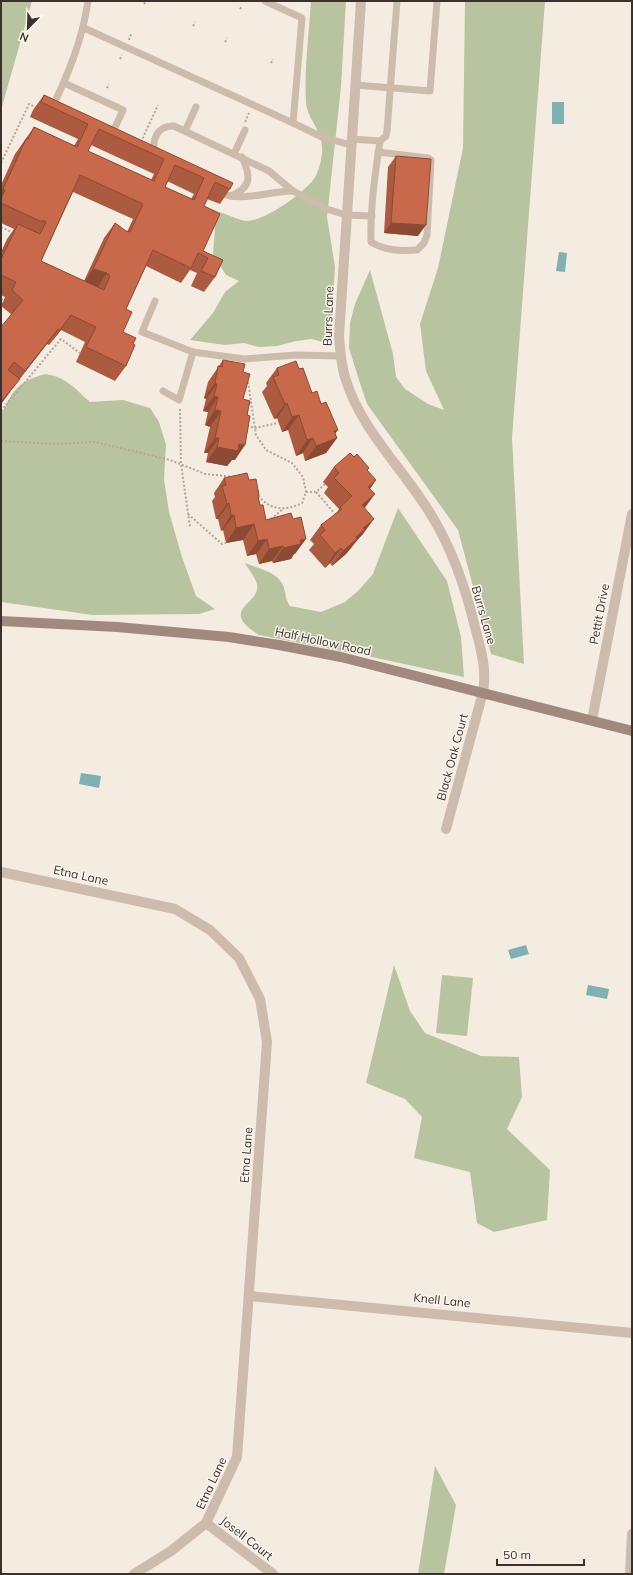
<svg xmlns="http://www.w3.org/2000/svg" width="633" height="1575" font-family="Mulish,sans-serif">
<rect width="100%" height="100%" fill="#f4ebe1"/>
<g fill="#b8c4a0">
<polygon points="1,1 32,1 1,110"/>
<path d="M311 1H346L341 87 327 217 335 267 331 334 333 345 312 339 296 341 277 346 259 347 244 343 225 345 190 340 213 313 225 292 239 281 226 275 213 254 215 227 205 206C212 209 243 222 248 221 268 219 302 194 314 179 319 171 323 156 322 147 321 128 307 119 306 102 304 69 309 34 311 1Z"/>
<polygon points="465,1 545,1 512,438 524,664 491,654 458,530 367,404 358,377 349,348 350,323 355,304 370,270 393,354 396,377 405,389 428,404 444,410 426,371 420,324 438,268 463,148"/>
<path d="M45 374C67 377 75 389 90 402L123 400 150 408 159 422 166 445 164 479 169 512 182 557 196 596 215 609 199 614 93 615 1 602V415C13 390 17 382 45 374Z"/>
<path d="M398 508 447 581 461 637 464 677 367 656 259 635C217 609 261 604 257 585 256 578 248 569 245 563 257 568 277 572 283 585 286 592 285 599 290 606L321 612 345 602 359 590 373 574Z"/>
<polygon points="394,965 410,1011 425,1033 481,1056 519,1057 522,1097 507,1129 550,1170 547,1220 494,1232 477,1223 470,1172 414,1158 422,1117 405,1099 366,1083"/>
<polygon points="442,975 473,978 467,1036 436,1033"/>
<polygon points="435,1466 456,1505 444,1574 418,1574"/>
</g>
<g fill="#7fb0b2">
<rect x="552" y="102" width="12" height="22"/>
<polygon points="559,252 567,253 565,272 556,271"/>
<polygon points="81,773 101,776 99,788 79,784"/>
<polygon points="526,945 529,954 511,959 508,950"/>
<polygon points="588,985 609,989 607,999 586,995"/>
</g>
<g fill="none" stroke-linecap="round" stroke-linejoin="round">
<g stroke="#b9a596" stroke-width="2" stroke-dasharray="2 2" stroke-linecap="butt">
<polyline points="144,4 146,1"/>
<polyline points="240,9 242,6"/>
<polyline points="193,26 195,22"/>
<polyline points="129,40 131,34"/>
<polyline points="225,42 227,38"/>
<polyline points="120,59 122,55"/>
<polyline points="271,63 273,59"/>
<polyline points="107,88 109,84"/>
<polyline points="245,122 249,113"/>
<polyline points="141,142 158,105"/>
<polyline points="1,163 29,104 37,108"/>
<polyline points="1,227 13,233"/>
<polyline points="1,299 4,300"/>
<path d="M248 382 256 435 266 450 292 463 303 477 306 492 302 503C286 511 270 511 258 495"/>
<polyline points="180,409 181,464 190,527"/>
<polyline points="1,411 61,339 80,353"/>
<polyline points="247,426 255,428 278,423"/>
<polyline points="1,441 56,444 95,442 170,460 205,474 235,477"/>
<polyline points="325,484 316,492 336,515"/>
<polyline points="306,492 315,492"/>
<polyline points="188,514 222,544 226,543"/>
<polyline points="271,519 283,509"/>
</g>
<g stroke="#cdbbac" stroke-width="7">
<polyline points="265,1 302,18 293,123 322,137 351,145"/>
<polyline points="84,28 293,123"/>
<polyline points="64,83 123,110 111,136"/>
<polyline points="355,85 430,91 437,1"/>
<path d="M52 108C69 72 82 41 88 1"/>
<polyline points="185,131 196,107"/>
<polyline points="351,139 380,141 386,136 387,131 397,1"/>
<path d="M378 152 428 158 431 160 427 235 424 243 417 250C400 251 386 251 371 242 370 209 375 174 380 141"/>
<polyline points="234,154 245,130"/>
<path d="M155 155C151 141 157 125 174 126L269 171 293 191 327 209 346 215 372 216"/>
<path d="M218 192C241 203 269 191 293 191"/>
<path d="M231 196C252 187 251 176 242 157"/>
<polyline points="155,301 142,332 193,352 244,359 296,355 340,356"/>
<polyline points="163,391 179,400 193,352"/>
</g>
<g stroke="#cdbbac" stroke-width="10">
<polyline points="592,720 632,514"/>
<polyline points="446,829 483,692"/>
<polyline points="1,872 175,909 210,930 239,958 260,999 267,1042 237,1457 206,1523 171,1551 134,1574"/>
<polyline points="249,1296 632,1333"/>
<polyline points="206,1523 273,1574"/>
<polyline points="630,1574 632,1534"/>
</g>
<path stroke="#cdbbac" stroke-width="10" d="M361 1 339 336C340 350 341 364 345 377 360 430 406 471 433 518 453 551 466 590 475 627 481 649 487 670 483 692"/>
<polyline stroke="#a18a7d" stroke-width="10" points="1,621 117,627 229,637 279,645 341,657 632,731"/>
</g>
<g fill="#ac5a40" fill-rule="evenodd">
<path d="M44 95 230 189 220 204 207 199 204 206 203 251 223 260 215 277 204 292 191 286 197 273 190 270 181 283 146 266 126 309 123 332 133 344 126 366 115 381 76 362 85 342 61 330 49 345 47 344 18 381 1 404 11 314 1 306 5 297 1 295V252L7 239 14 229 1 223V185L15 154 34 127 74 146 78 139 30 117 33 110ZM91 145 154 174 151 180 88 151ZM167 181 194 194 191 199 165 187ZM73 192 133 219 127 232 126 231 115 223 104 238 84 281 41 261Z"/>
<polygon points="396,156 418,236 384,233 388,167"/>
<polygon points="223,360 243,372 243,399 235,460 232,460 227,466 206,462 208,453 204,453 210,427 205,425 208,412 203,411 206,399 204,398 208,382"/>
<polygon points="277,368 299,369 312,393 321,404 337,438 326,453 305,461 303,453 296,456 288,430 282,432 277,418 274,419 262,392 267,386 266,383"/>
<polygon points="334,467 368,470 370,489 365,508 363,534 360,537 354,544 351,548 346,554 332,566 330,563 325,568 309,550 314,544 310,540 321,525 335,515 339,509 324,493 328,487 323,482"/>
<polygon points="224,478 249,480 258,497 260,505 266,520 295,554 294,554 291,559 273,563 272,561 259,564 256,554 247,556 243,540 226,543 223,530 221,531 218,519 216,519 212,501 215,497 214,493"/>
</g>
<g fill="#8c4a34">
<polygon points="3,189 5,190 1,196 1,191"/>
<polygon points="391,223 426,225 418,236 384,233"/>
<polygon points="93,269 107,273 97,288 83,284"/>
<polygon points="71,315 61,330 49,345"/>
<polygon points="58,329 47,344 18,381 1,404 1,402 16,383 25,371"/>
<polygon points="215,383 217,384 206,399 204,398"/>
<polygon points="214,396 218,397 208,412 203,411"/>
<polygon points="287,403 277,418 274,419 285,404"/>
<polygon points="215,410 221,411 210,427 205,425"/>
<polygon points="299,415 288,430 282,432 292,417"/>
<polygon points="338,430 330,440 337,438 326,453 305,461 316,446 334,431"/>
<polygon points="215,438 219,438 208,453 204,453"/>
<polygon points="313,438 303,453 296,456 307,440"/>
<polygon points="239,444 245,445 235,460 232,460 227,466 206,462 217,447"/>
<polygon points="376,480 366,495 368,487"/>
<polygon points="375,494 364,509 362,505"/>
<polygon points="229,503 218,519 216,519 227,504"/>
<polygon points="231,515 234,515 223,530 221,531"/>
<polygon points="374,519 363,534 360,537 354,544 351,548 346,554 332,566 343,551 363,528"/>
<polygon points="254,524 243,540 226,543 236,528"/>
<polygon points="267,539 256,554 247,556 258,541"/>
<polygon points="306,539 295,554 294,554 291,559 273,563 283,548 300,540"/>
<polygon points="283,546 272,561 259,564 269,549"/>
<polygon points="341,548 330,563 325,568 335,553"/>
</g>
<g fill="#c8694b" stroke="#8c4a34" fill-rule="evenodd">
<path d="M44 95 233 183 230 189 215 182 204 206 220 214 203 251 223 260 215 277 201 271 208 258 198 253 191 268 153 250 126 309 132 312 123 332 136 338 133 344 135 345 126 366 86 347 96 327 71 315 60 330 58 329 25 371 14 362 8 370 20 379 1 402V327L23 300 12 290 16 282 1 275V259L18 224 40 234 46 222 43 220 42 222 1 203V199L5 190 3 189 26 139H28L34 127 77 147 88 124 41 102ZM99 129 164 159 154 181 88 151ZM175 165 204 178 194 200 165 187ZM80 175 143 204 130 232 126 231 115 223 93 269 107 273 110 276 104 290 41 261Z"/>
<polygon points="396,156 431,159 426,225 391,223"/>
<polygon points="223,360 245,364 243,372 250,374 243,399 250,401 247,415 250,416 245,445 239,444 238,451 217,447 219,438 215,438 221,411 215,410 218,397 214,396 217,384 215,383 218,366 222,367"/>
<polygon points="296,361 299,369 303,368 312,393 317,391 321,404 326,402 338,430 334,431 337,438 316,446 313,438 307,440 299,415 292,417 287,403 285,404 273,377 279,375 277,368"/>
<polygon points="350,453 354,457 357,454 369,468 367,470 376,480 368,487 375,494 362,505 374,519 363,528 365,529 356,537 357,539 343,551 341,548 335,553 320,535 325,530 321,525 342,509 340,507 352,496 334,478 339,473 334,467"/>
<polygon points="247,473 249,480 256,479 259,495 258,496 260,505 263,505 266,520 291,513 293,519 301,517 306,539 300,540 301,544 283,548 283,546 269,549 267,539 258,541 254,524 236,528 234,515 231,515 229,503 227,504 222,486 226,485 224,478"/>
</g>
<g text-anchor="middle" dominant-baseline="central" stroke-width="3" stroke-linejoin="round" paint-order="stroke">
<g font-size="12" fill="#3b302b" stroke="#fbf5ee">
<text transform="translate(328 316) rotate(-88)">Burrs Lane</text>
<text transform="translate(599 614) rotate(-79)">Pettit Drive</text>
<text transform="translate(484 615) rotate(74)">Burrs Lane</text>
<text transform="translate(323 641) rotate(12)">Half Hollow Road</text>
<text transform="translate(452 757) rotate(-75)">Black Oak Court</text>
<text transform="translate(81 875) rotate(12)">Etna Lane</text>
<text transform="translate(246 1155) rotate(-86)">Etna Lane</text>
<text transform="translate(442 1300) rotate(6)">Knell Lane</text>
<text transform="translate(211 1483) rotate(-65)">Etna Lane</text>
<text transform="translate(247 1538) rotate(38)">Josell Court</text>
</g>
</g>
<rect width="633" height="1575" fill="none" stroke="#3b302b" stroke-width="4"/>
<g transform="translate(28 28) rotate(203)" stroke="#fbf5ee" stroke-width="3" paint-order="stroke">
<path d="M0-3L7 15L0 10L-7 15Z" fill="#3b302b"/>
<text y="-6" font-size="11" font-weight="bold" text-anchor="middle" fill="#3b302b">N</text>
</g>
<path d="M497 1559v6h87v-6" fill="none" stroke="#3b302b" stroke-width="2"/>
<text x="503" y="1559" font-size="12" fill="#3b302b" stroke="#fbf5ee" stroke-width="3" paint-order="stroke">50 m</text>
</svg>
